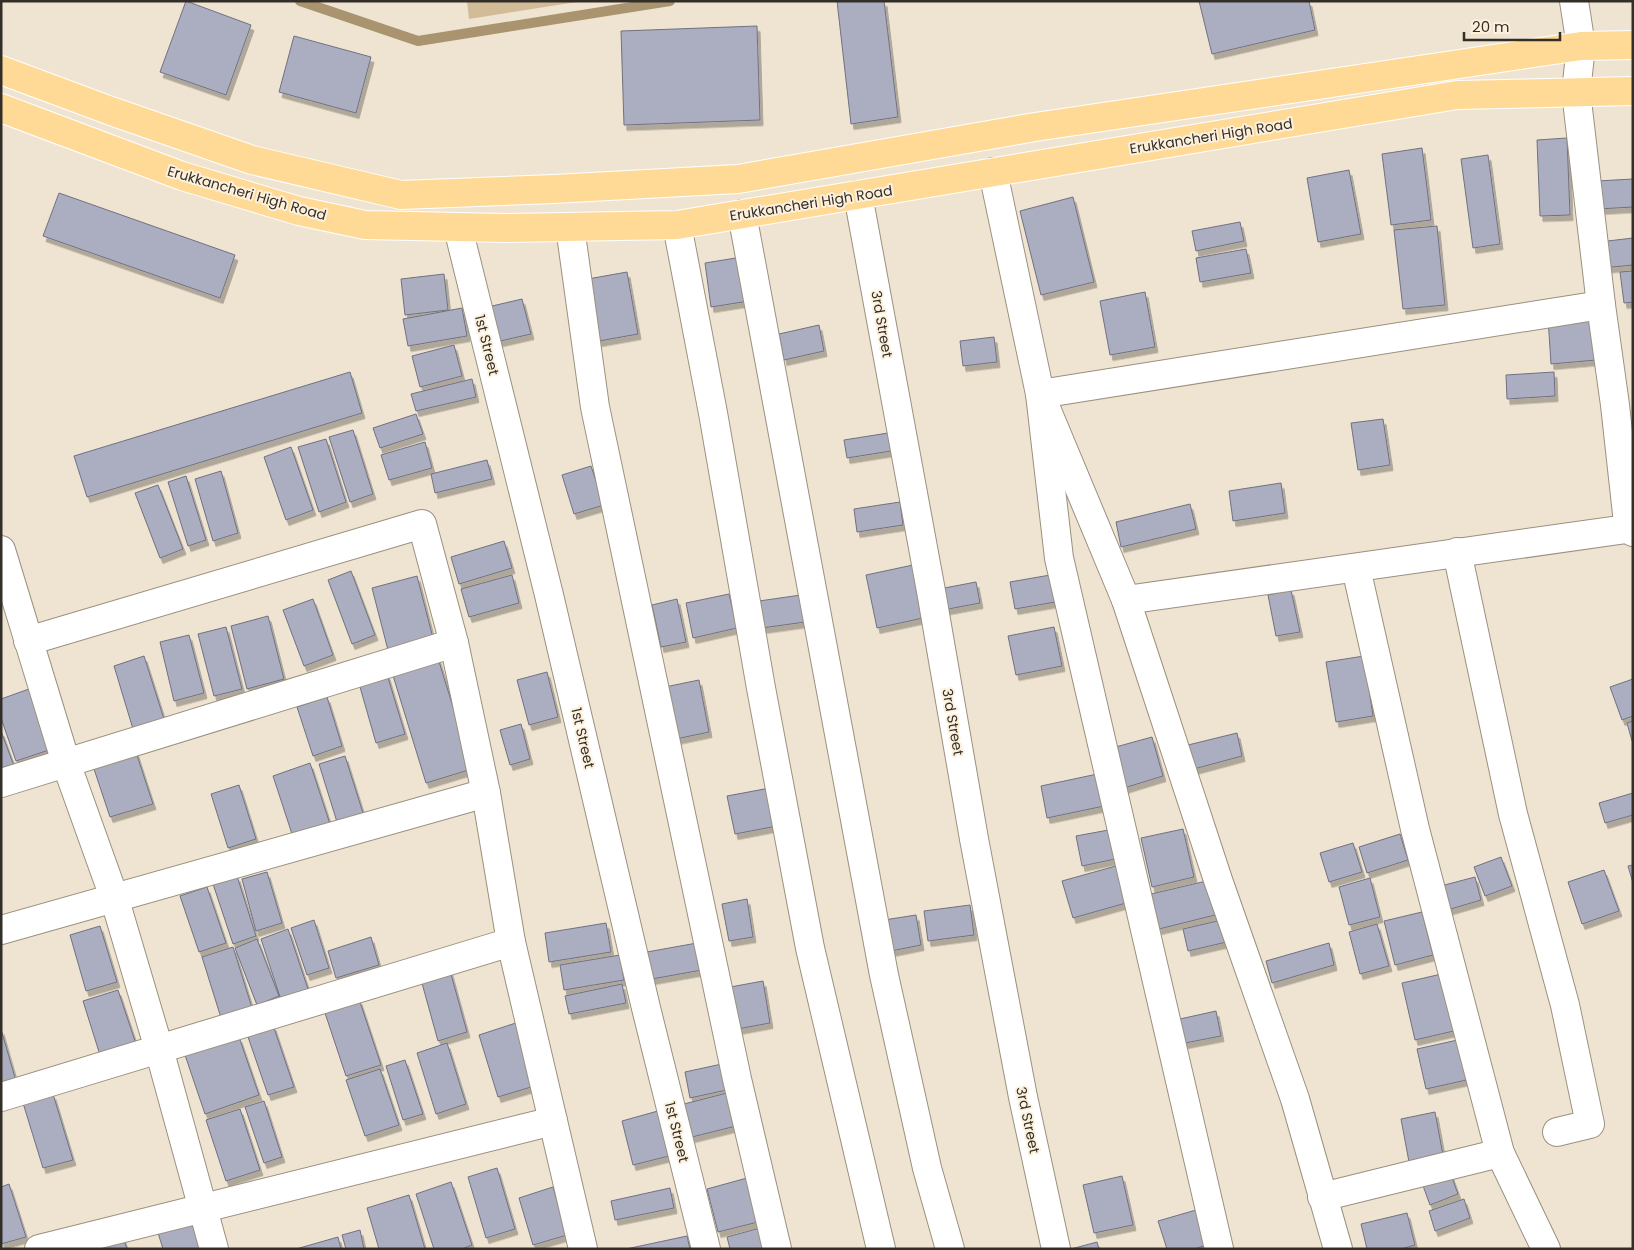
<svg xmlns="http://www.w3.org/2000/svg" width="1634" height="1250" font-family="Poppins,sans-serif">
<defs>
<filter id="shadow"><feDropShadow dx="3" dy="5.5" stdDeviation="0" flood-color="#0004"/></filter>
</defs>
<rect width="100%" height="100%" fill="#efe4d1"/>
<polygon fill="#d2bc98" points="467,1 583,1 469,19"/>
<g fill="none" stroke-linecap="round" stroke-linejoin="round">
<polyline stroke="#aa9470" stroke-width="10" points="300,1 418,41 670,1"/>
</g>
<g fill="#abadc0" stroke="#6f7182" filter="url(#shadow)">
<polygon points="186,1 251,25 226,95 160,72"/>
<polygon points="837,1 884,1 898,117 851,124"/>
<polygon points="1199,1 1309,1 1315,30 1212,54"/>
<polygon points="757,26 760,120 624,125 621,31"/>
<polygon points="294,36 371,57 356,113 279,92"/>
<polygon points="1567,138 1570,215 1540,216 1537,140"/>
<polygon points="1422,148 1431,220 1391,225 1382,154"/>
<polygon points="1488,155 1500,244 1473,248 1461,159"/>
<polygon points="1349,170 1361,234 1318,242 1307,178"/>
<polygon points="1633,179 1633,207 1598,209 1597,181"/>
<polygon points="59,193 235,255 220,298 43,236"/>
<polygon points="1073,197 1094,282 1041,295 1020,211"/>
<polygon points="1240,222 1244,241 1196,251 1192,231"/>
<polygon points="1437,226 1445,305 1403,309 1394,230"/>
<polygon points="1633,238 1633,265 1602,268 1599,242"/>
<polygon points="1246,249 1251,273 1200,282 1196,258"/>
<polygon points="742,257 749,301 711,307 705,263"/>
<polygon points="1633,271 1633,302 1624,303 1620,272"/>
<polygon points="627,272 638,334 599,341 588,279"/>
<polygon points="444,274 448,310 405,315 401,279"/>
<polygon points="1145,292 1155,347 1110,355 1100,301"/>
<polygon points="522,299 531,334 496,342 488,307"/>
<polygon points="462,308 467,336 408,346 403,319"/>
<polygon points="1593,314 1596,360 1551,364 1548,318"/>
<polygon points="819,325 824,351 784,360 779,334"/>
<polygon points="994,337 997,362 963,366 960,341"/>
<polygon points="454,345 462,376 420,387 412,356"/>
<polygon points="350,372 362,413 87,497 74,456"/>
<polygon points="1554,372 1555,396 1507,399 1506,375"/>
<polygon points="472,379 476,397 416,411 411,394"/>
<polygon points="416,414 423,434 380,448 373,428"/>
<polygon points="1383,419 1390,465 1358,470 1351,423"/>
<polygon points="353,430 373,494 350,502 329,437"/>
<polygon points="888,433 891,451 847,458 844,440"/>
<polygon points="326,439 346,502 319,512 298,447"/>
<polygon points="425,442 432,468 389,480 381,455"/>
<polygon points="291,447 313,510 286,520 264,457"/>
<polygon points="487,460 492,479 435,493 431,474"/>
<polygon points="591,466 604,505 574,514 562,475"/>
<polygon points="221,471 238,533 213,541 195,479"/>
<polygon points="186,476 206,540 188,546 168,482"/>
<polygon points="1281,483 1285,513 1233,521 1229,491"/>
<polygon points="158,485 183,549 160,558 135,493"/>
<polygon points="900,502 903,525 857,532 854,509"/>
<polygon points="1190,504 1196,529 1121,547 1116,522"/>
<polygon points="504,541 512,568 459,584 451,557"/>
<polygon points="913,565 923,618 877,628 866,575"/>
<polygon points="351,571 375,635 352,644 328,580"/>
<polygon points="1056,574 1061,601 1015,609 1010,582"/>
<polygon points="512,575 519,603 469,617 461,589"/>
<polygon points="417,576 434,642 389,654 372,588"/>
<polygon points="976,582 980,603 943,610 939,589"/>
<polygon points="1291,590 1300,632 1276,636 1268,595"/>
<polygon points="729,594 737,628 693,638 686,603"/>
<polygon points="801,595 805,622 755,629 752,602"/>
<polygon points="313,599 333,655 304,666 283,610"/>
<polygon points="677,599 686,642 661,647 652,605"/>
<polygon points="268,616 284,679 247,689 231,626"/>
<polygon points="226,627 242,689 214,696 198,634"/>
<polygon points="1054,627 1062,666 1016,675 1008,636"/>
<polygon points="189,635 204,693 174,701 160,642"/>
<polygon points="437,655 472,769 426,783 391,669"/>
<polygon points="144,656 164,719 133,729 114,666"/>
<polygon points="1364,656 1373,716 1336,722 1326,662"/>
<polygon points="386,671 405,734 376,743 358,680"/>
<polygon points="547,672 558,717 529,725 517,680"/>
<polygon points="1633,679 1633,716 1622,720 1610,687"/>
<polygon points="699,680 709,732 676,739 665,687"/>
<polygon points="29,689 49,750 16,761 1,718 1,699"/>
<polygon points="327,697 342,746 313,756 297,707"/>
<polygon points="1633,721 1633,741 1632,741 1627,723"/>
<polygon points="521,724 530,759 510,765 500,730"/>
<polygon points="1,731 14,766 1,771"/>
<polygon points="1237,733 1242,756 1194,769 1188,745"/>
<polygon points="1152,737 1163,776 1124,788 1112,748"/>
<polygon points="135,749 153,804 110,817 92,763"/>
<polygon points="345,756 363,813 337,822 319,764"/>
<polygon points="310,763 330,824 293,837 273,776"/>
<polygon points="1102,773 1109,805 1047,818 1041,786"/>
<polygon points="239,785 256,839 228,848 211,794"/>
<polygon points="770,788 777,826 735,834 727,796"/>
<polygon points="1633,793 1633,815 1605,823 1599,803"/>
<polygon points="1114,829 1120,858 1082,866 1076,836"/>
<polygon points="1183,829 1194,877 1152,887 1141,838"/>
<polygon points="1400,834 1408,860 1367,873 1359,847"/>
<polygon points="1353,843 1362,872 1329,882 1320,853"/>
<polygon points="1501,857 1512,886 1485,896 1474,867"/>
<polygon points="1633,865 1633,883 1628,866"/>
<polygon points="1116,866 1126,903 1073,918 1062,881"/>
<polygon points="1604,870 1619,911 1582,924 1568,882"/>
<polygon points="267,872 282,923 256,931 242,879"/>
<polygon points="237,876 256,936 233,944 213,884"/>
<polygon points="1475,877 1481,900 1444,911 1437,887"/>
<polygon points="1370,878 1380,917 1349,925 1339,887"/>
<polygon points="1215,879 1223,913 1159,929 1151,894"/>
<polygon points="207,887 226,943 199,952 180,896"/>
<polygon points="747,899 753,937 729,941 722,904"/>
<polygon points="970,905 974,935 928,941 924,911"/>
<polygon points="1422,912 1433,955 1395,965 1384,921"/>
<polygon points="916,915 921,945 891,951 884,920"/>
<polygon points="1226,919 1231,941 1188,951 1183,929"/>
<polygon points="314,920 329,968 307,975 291,928"/>
<polygon points="606,923 611,952 549,962 545,933"/>
<polygon points="1377,924 1389,966 1360,974 1349,932"/>
<polygon points="100,926 117,982 86,991 70,935"/>
<polygon points="288,929 309,992 281,1000 261,939"/>
<polygon points="371,937 379,965 336,978 328,951"/>
<polygon points="257,939 279,996 257,1005 235,948"/>
<polygon points="697,943 702,970 652,979 647,952"/>
<polygon points="1329,943 1334,965 1272,983 1266,961"/>
<polygon points="233,947 253,1011 222,1021 202,957"/>
<polygon points="620,955 624,980 564,990 560,965"/>
<polygon points="449,967 467,1032 438,1041 420,976"/>
<polygon points="1446,973 1458,1030 1415,1040 1402,983"/>
<polygon points="763,981 770,1023 732,1030 725,988"/>
<polygon points="622,984 626,1003 569,1014 565,996"/>
<polygon points="118,990 136,1044 100,1055 83,1001"/>
<polygon points="359,999 381,1065 346,1076 324,1010"/>
<polygon points="1216,1011 1221,1036 1185,1043 1180,1019"/>
<polygon points="522,1021 541,1084 498,1097 479,1035"/>
<polygon points="273,1025 294,1087 268,1095 247,1034"/>
<polygon points="1,1029 16,1081 1,1085"/>
<polygon points="239,1037 259,1095 205,1114 185,1055"/>
<polygon points="1462,1039 1471,1079 1426,1089 1417,1049"/>
<polygon points="447,1043 466,1104 436,1114 417,1053"/>
<polygon points="405,1060 423,1114 403,1120 386,1066"/>
<polygon points="731,1062 736,1088 690,1098 685,1072"/>
<polygon points="380,1069 399,1125 365,1136 346,1080"/>
<polygon points="727,1093 736,1126 692,1137 684,1104"/>
<polygon points="53,1094 73,1160 43,1168 23,1103"/>
<polygon points="264,1101 282,1157 264,1163 245,1107"/>
<polygon points="240,1109 260,1170 226,1181 206,1120"/>
<polygon points="665,1109 677,1154 633,1165 622,1121"/>
<polygon points="1435,1112 1443,1155 1409,1162 1401,1119"/>
<polygon points="497,1168 515,1229 486,1238 468,1177"/>
<polygon points="1450,1172 1458,1194 1430,1205 1422,1183"/>
<polygon points="1122,1176 1133,1225 1094,1233 1083,1185"/>
<polygon points="747,1178 758,1222 718,1232 707,1189"/>
<polygon points="451,1182 472,1245 462,1249 434,1249 416,1194"/>
<polygon points="9,1184 26,1237 1,1244 1,1187"/>
<polygon points="553,1187 567,1235 533,1245 519,1198"/>
<polygon points="670,1188 674,1208 615,1220 611,1201"/>
<polygon points="409,1195 425,1249 379,1249 367,1208"/>
<polygon points="1464,1199 1470,1218 1435,1231 1429,1211"/>
<polygon points="1196,1210 1207,1245 1194,1249 1167,1249 1158,1221"/>
<polygon points="194,1211 206,1249 163,1249 155,1223"/>
<polygon points="1407,1213 1415,1245 1401,1249 1367,1249 1361,1224"/>
<polygon points="760,1228 764,1249 730,1249 727,1237"/>
<polygon points="360,1230 364,1249 346,1249 342,1235"/>
<polygon points="121,1232 127,1249 95,1249"/>
<polygon points="687,1236 690,1249 626,1249"/>
<polygon points="338,1237 341,1249 296,1249"/>
<polygon points="1097,1242 1099,1249 1071,1249"/>
</g>
<g fill="none" stroke-linecap="round" stroke-linejoin="round">
<g stroke="#9b907f" stroke-width="30">
<g id="street">
<polyline points="1574,1 1581,46 1576,92 1601,305 1615,405 1628,523 1633,532"/>
<polyline points="993,172 1040,394 1126,600 1218,880 1295,1099 1338,1249"/>
<polyline points="858,195 931,591 974,839 1023,1097 1056,1249"/>
<polyline points="742,214 884,975 927,1168 950,1249"/>
<polyline points="677,225 713,413 761,688 810,948 881,1249"/>
<polyline points="570,227 595,407 737,1079 777,1249"/>
<polyline points="458,228 549,595 646,1008 706,1249"/>
<polyline points="1,550 66,763 114,897 159,1049 214,1249"/>
<polyline points="1457,552 1513,814 1565,1005 1590,1124 1557,1132"/>
<polyline points="1356,568 1415,829 1500,1153 1546,1249"/>
<path d="M1126 600C1295 577 1464 551 1633 528"/>
<polyline points="28,641 422,524 454,643 486,793 511,942 583,1249"/>
<polyline points="1,783 454,643"/>
<polyline points="1,930 486,793"/>
<polyline points="1,1097 511,942"/>
<polyline points="1322,1197 1500,1153"/>
<polyline points="39,1249 553,1121"/>
<polyline points="1219,1249 1059,558 1040,394 1601,305"/>
</g>
</g>
<g stroke="#fff" stroke-width="30">
<g id="primary">
<polyline points="1,70 111,111 252,160 401,195 554,189 738,179 1035,127 1581,46 1633,45"/>
<polyline points="1,108 182,176 299,211 365,225 505,228 677,225 1457,95 1633,91"/>
</g>
</g>
<use href="#street" stroke="#fff" stroke-width="28"/>
<use href="#primary" stroke="#ffda97" stroke-width="28"/>
</g>
<g text-anchor="middle" dominant-baseline="central" stroke-width="4" stroke-linejoin="round" paint-order="stroke">
<g font-size="14" fill="#332f28" stroke="#fdf1de">
<text transform="translate(1211 136) rotate(-9)">Erukkancheri High Road</text>
<text transform="translate(247 193) rotate(16)">Erukkancheri High Road</text>
<text transform="translate(811 203) rotate(-9)">Erukkancheri High Road</text>
<text transform="translate(882 324) rotate(80)">3rd Street</text>
<text transform="translate(487 345) rotate(76)">1st Street</text>
<text transform="translate(953 722) rotate(80)">3rd Street</text>
<text transform="translate(583 738) rotate(77)">1st Street</text>
<text transform="translate(1028 1120) rotate(78)">3rd Street</text>
<text transform="translate(677 1132) rotate(76)">1st Street</text>
</g>
</g>
<rect width="1634" height="1250" fill="none" stroke="#332f28" stroke-width="5"/>
<path d="M1464 32v8h96v-8" fill="none" stroke="#332f28" stroke-width="2.5"/>
<text x="1472" y="32" font-size="15" fill="#332f28" stroke="#fdf1de" stroke-width="4" paint-order="stroke">20 m</text>
</svg>
